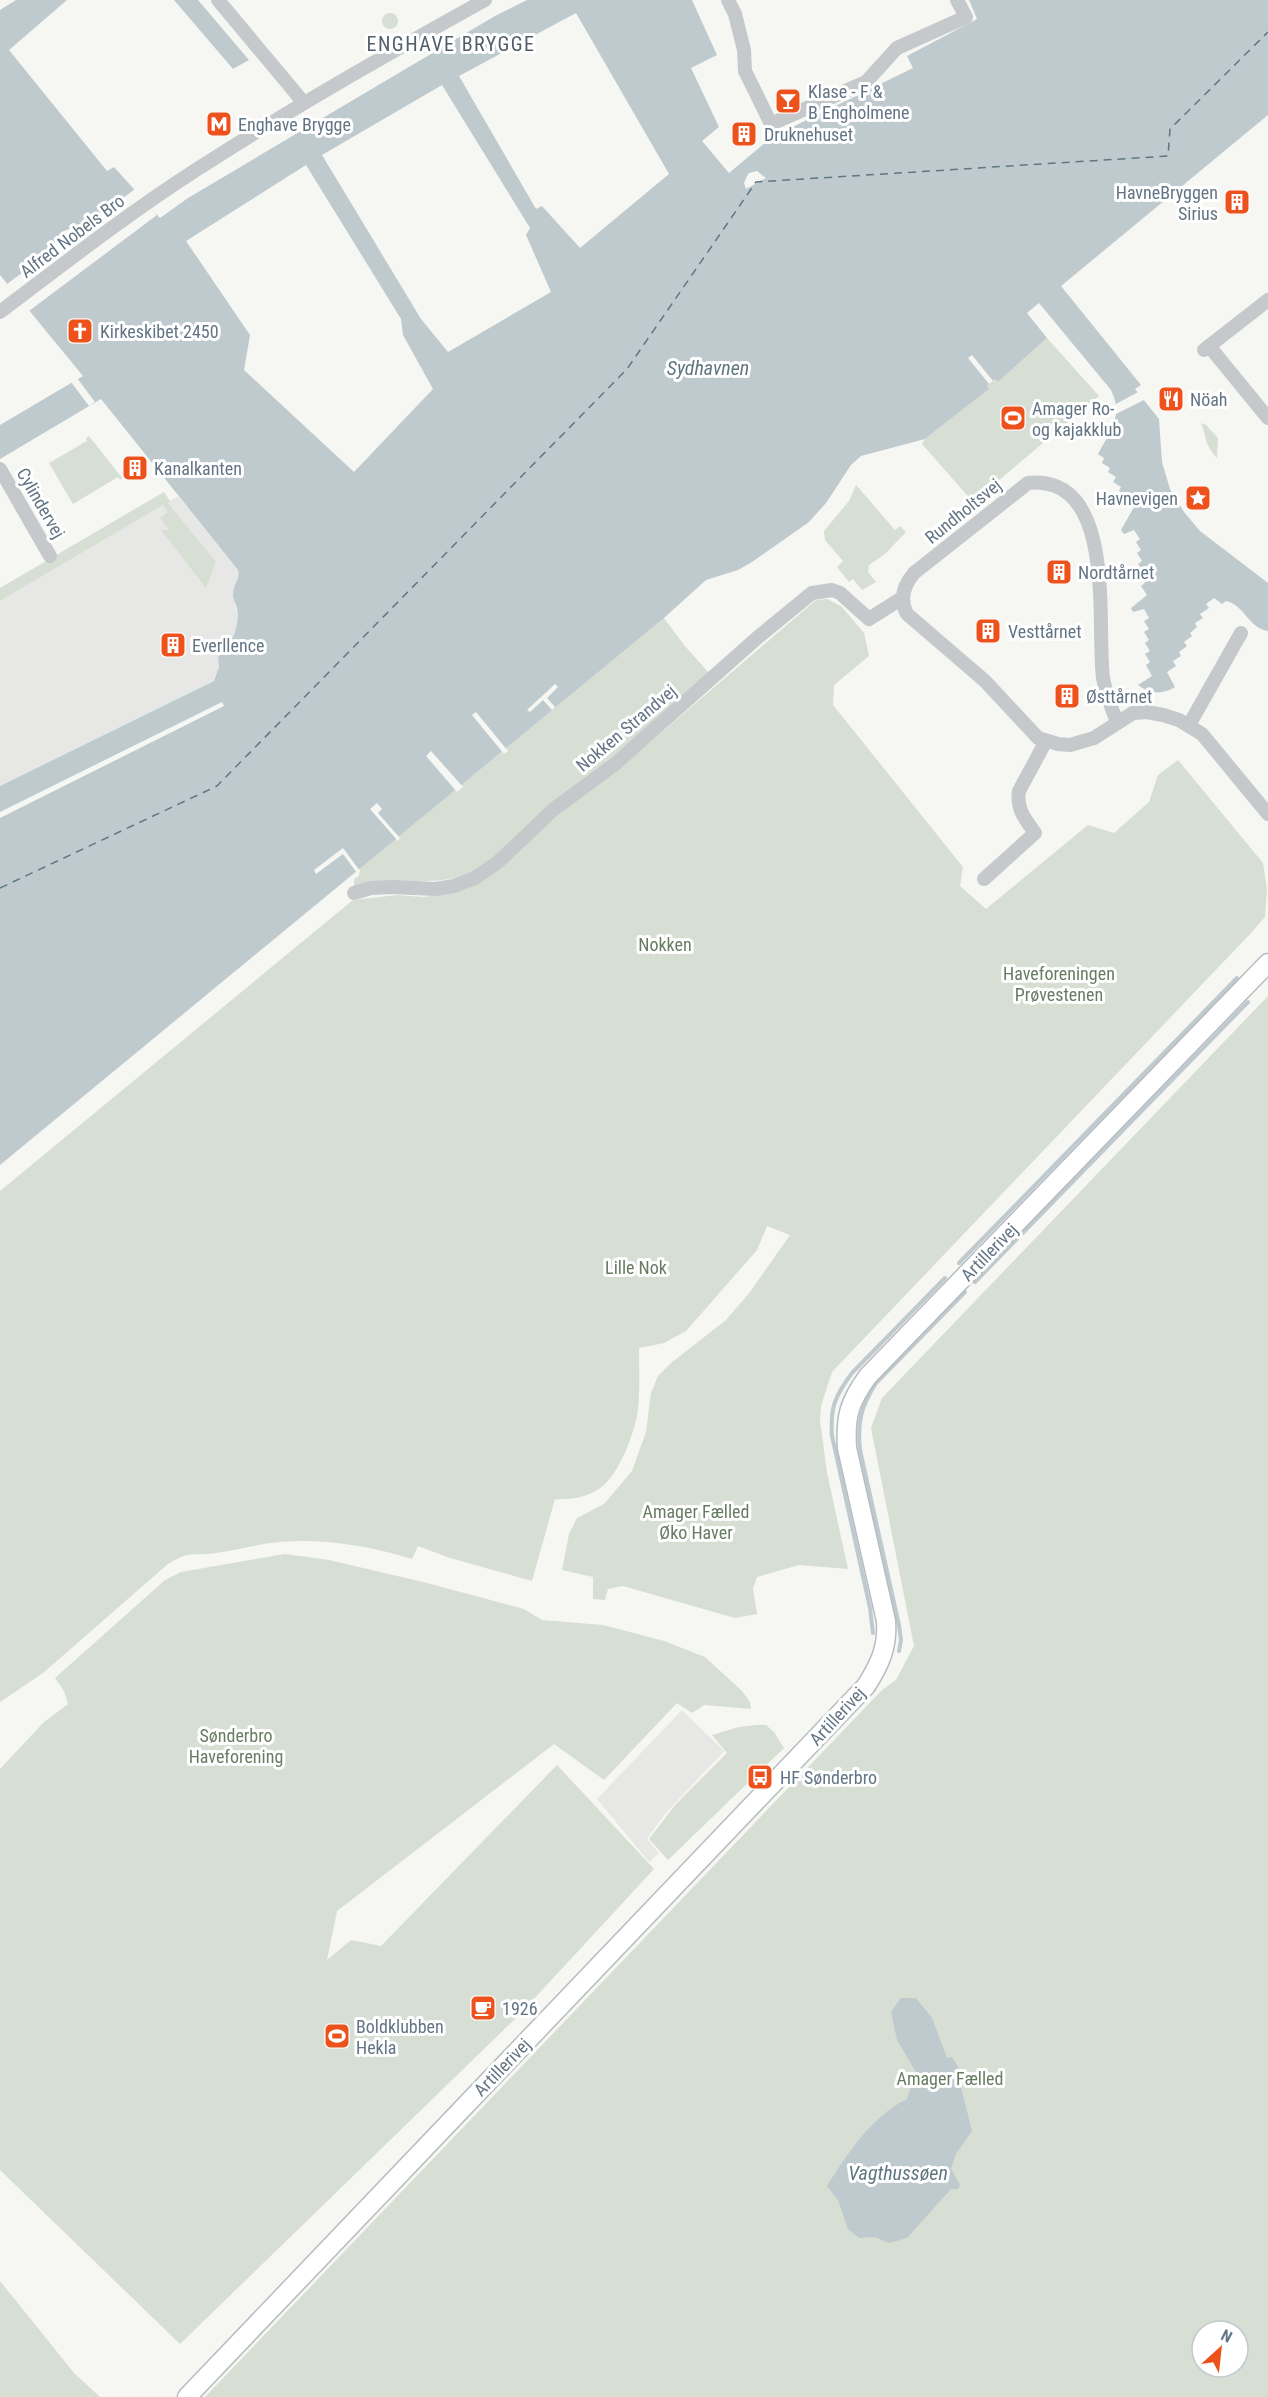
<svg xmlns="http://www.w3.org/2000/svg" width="1268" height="2397" font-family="'Roboto Condensed',sans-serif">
<rect width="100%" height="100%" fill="#f6f6f2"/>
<g fill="#e7e8e6">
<polygon points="178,496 238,570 237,582 233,594 237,613 237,625 231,642 218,657 219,667 214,681 0,786 0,601"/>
<polygon points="682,1710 724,1751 664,1815 647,1839 659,1853 649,1862 597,1799"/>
</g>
<g fill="#d7ded3" fill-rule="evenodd">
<circle cx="390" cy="21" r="8"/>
<polygon points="1047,338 1099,396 973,502 922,444 925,439 989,389 987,386 995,379 998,382"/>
<path d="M1201 423 1206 425 1218 438 1217 458C1203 442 1208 440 1201 423Z"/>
<polygon points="89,436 122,478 120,480 118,477 73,504 49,463 87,441 86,438"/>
<polygon points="856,485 895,530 900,526 906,532 885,554 869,565 868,572 876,582 862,590 853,579 849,582 837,567 843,561 825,540 824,531 849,501"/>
<polygon points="164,492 170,501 168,503 216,562 206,588 161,530 169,530 160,518 168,512 163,505 0,601 0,588"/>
<path d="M827 599 841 606 864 633 869 656 834 685 833 705 963 867 960 886 986 909 1088 825 1114 833 1149 802 1158 775 1178 760 1263 863 1267 889 1265 917 1251 933 832 1372 821 1406 820 1420 827 1473 848 1569 799 1565 757 1577 753 1589 757 1614 735 1618 623 1586 608 1589 605 1600 593 1599V1577L562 1570 569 1534 577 1518 604 1504 632 1471 646 1432 651 1393 658 1376 671 1363 726 1320 750 1292 790 1235 767 1226 757 1250 686 1331 664 1343 639 1348C639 1368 640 1389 638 1409 636 1430 620 1471 604 1485 590 1497 572 1500 555 1499L532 1581 450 1558 418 1546 412 1559C371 1546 323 1538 279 1542 258 1544 237 1550 216 1553 191 1557 193 1549 168 1564L43 1673 0 1702V1191L353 900 397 895 423 897 455 893 490 874 552 818 620 768 816 600Z"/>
<path d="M664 618 684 645 709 673C652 723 594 773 536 823 519 837 486 868 467 875 429 887 391 876 354 886V879L359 876 360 868Z"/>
<path d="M1268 996V2397H205L882 1690 896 1680 914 1646 871 1428 882 1398ZM1202 2331H1238V2367H1202Z"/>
<polygon points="285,1554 329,1560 427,1583 524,1609 542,1620 603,1625 664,1641 705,1657 742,1691 750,1702 751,1709 704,1705 692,1713 677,1703 604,1780 554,1744 337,1911 327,1960 351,1940 381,1946 557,1765 654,1869 519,2015 180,2344 0,2170 0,1769 43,1723 68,1704 64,1691 55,1678 165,1580 181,1572"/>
<polygon points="757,1725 766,1725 774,1732 784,1748 668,1860 649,1839 676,1804 727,1753 712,1735 739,1727"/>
<polygon points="0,2281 74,2373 100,2397 0,2397"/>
</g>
<g fill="#bfcacf" fill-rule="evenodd">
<path d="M16 0H67L9 50 107 171 114 167 160 218 188 198 495 16 527 0H692L717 55 691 68 719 127 702 141 729 173 772 137 913 68 907 56 977 19 969 0H1268V115L1061 286 1141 385 1135 389 1159 419 1162 462 1170 489 1184 512 1200 531 1268 583V631C1248 628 1245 605 1226 601L1222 604 1214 598 1206 604 1209 608 1200 614 1203 618 1195 623 1197 627 1190 633 1192 636 1184 642 1187 646 1179 652 1181 656 1173 661 1176 666 1167 672 1175 687C1162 695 1150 694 1138 685L1152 676 1146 665 1150 662 1145 654 1150 651 1145 643 1149 640 1144 632 1149 629 1144 621 1149 618 1144 609 1133 612 1131 608 1147 595 1141 586 1145 583 1139 575 1144 572 1138 564 1142 561 1137 553 1141 550 1136 542 1140 539 1134 530 1124 534 1121 530 1134 507 1124 501 1127 496 1119 491 1121 487 1113 482 1116 477 1108 472 1110 468 1102 463 1104 458 1098 454C1110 431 1124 416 1111 390L1039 303 1027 313 1047 338 998 382 995 379 987 386 989 389 925 439 861 456 851 465 826 503 809 522 752 562 738 570 706 580 664 618 0 1165V786L214 681 219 667 218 657C232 644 240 627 237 608 236 604 232 597 233 594 233 585 240 580 238 570L101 399 0 459V425L83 376 0 275V10ZM576 13 669 174 580 248 542 206 536 209 459 76ZM442 85 530 228 526 235 551 292 448 352 421 319 322 155ZM306 165 401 319 403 335 433 389 354 472 244 370 250 335 186 241Z"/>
<polygon points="174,0 198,0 249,60 233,69"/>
<path d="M901 1998H916L932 2018 947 2058 952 2057 961 2072 960 2083 972 2131 956 2154 951 2169 960 2185 958 2189H951L907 2238 889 2243 875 2237 859 2238 848 2229 838 2200 827 2186C847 2154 872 2116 907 2099L916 2072 897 2040 891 2012Z"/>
</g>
<g fill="#f6f6f2">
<polygon points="757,171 766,178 746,189 744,183 746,178 749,173"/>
<polygon points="135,189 157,215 29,311 7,284 42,258 64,231 96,218"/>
<polygon points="972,355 993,381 989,384 968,358"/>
<polygon points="77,378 95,402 89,406 71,382"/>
<polygon points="1140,391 1146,399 1114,415 1114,405"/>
<polygon points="555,684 558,687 547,698 555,707 552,710 543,700 530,712 527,710"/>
<polygon points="222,702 224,706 0,818 0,812"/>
<polygon points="476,712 508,751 504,754 472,715"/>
<polygon points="431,751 463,787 457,792 426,756"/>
<polygon points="377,803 382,809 378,813 400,838 398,841 370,809"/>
<polygon points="343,848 360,871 357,873 343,854 316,874 314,870"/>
</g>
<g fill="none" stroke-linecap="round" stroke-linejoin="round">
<g stroke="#bfcacf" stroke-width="4">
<polyline points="959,1263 1237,978"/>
<polyline points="975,1282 1248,1002"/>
<path d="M873 1633 870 1608 832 1436C830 1407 835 1396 852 1373L945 1278"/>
<path d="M899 1651 901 1640 899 1625 860 1450C857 1422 861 1407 876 1383L965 1292"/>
</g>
<polyline stroke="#5f7782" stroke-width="1.5" stroke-dasharray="8 6" stroke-linecap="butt" points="0,888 217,786 627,369 756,182 1168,156 1170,129 1268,32"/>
<g stroke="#b7bcc1" stroke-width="21">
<path id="secondary" d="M187 2397 866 1686C880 1664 888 1647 886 1621L847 1448C845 1417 849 1402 868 1376L1268 963"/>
</g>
<g stroke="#c5c9cc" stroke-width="14">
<polyline points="218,0 304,103"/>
<polyline points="728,0 735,14 744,50 745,71 771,124 866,82 897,48 966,17 957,0"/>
<path d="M0 312C65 263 130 212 199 168 292 108 388 54 485 0"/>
<polyline points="1209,346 1268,418"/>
<polyline points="1204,350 1268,300"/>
<polyline points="0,469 50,556"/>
<path d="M1117 722C1111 707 1106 693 1103 678 1096 625 1118 474 1028 483L914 573C904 585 899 599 907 614L985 681 1038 738 1058 744 1070 745 1094 738 1133 713 1147 712 1163 715 1179 720 1202 734 1268 814"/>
<polyline points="1189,725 1241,633"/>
<path d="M984 879 1035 833C1025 819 1016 809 1019 791L1046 741"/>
<polyline points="354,893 371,888 392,887 435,889 454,886 475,878 498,862 554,809 615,764 757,638 812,593 832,590 840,593 869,619 902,598"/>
</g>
<use href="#secondary" stroke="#fff" stroke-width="18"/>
</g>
<defs>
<g id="bar-square" transform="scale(1.35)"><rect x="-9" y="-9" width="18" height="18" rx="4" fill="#ed521c" stroke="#fff"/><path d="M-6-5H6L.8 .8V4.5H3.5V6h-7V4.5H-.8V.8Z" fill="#fff"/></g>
<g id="metro-square" transform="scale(1.35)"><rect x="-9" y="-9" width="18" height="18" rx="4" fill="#ed521c" stroke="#fff"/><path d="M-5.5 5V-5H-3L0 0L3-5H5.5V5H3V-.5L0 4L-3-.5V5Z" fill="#fff"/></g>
<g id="building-square" transform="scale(1.35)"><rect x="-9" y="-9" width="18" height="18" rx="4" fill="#ed521c" stroke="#fff"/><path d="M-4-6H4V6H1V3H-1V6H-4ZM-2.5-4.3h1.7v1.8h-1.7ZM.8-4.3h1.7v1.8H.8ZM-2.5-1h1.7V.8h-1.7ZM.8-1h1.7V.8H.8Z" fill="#fff"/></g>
<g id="church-square" transform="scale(1.35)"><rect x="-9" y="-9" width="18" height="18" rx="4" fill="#ed521c" stroke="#fff"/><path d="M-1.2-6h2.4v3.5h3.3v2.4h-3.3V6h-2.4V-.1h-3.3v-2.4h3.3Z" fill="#fff"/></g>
<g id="restaurant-square" transform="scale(1.35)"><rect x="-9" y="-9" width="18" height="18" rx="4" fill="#ed521c" stroke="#fff"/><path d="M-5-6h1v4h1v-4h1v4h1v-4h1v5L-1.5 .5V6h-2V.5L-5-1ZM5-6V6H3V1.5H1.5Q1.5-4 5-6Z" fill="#fff"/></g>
<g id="stadium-square" transform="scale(1.35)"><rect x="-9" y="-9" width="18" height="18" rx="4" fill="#ed521c" stroke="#fff"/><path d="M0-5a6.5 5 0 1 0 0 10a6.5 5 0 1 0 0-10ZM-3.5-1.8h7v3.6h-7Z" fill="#fff"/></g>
<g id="sight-square" transform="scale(1.35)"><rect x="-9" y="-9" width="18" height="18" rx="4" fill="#ed521c" stroke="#fff"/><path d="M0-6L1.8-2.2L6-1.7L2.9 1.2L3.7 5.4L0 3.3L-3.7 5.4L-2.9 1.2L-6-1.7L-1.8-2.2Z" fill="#fff"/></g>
<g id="bus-square" transform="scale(1.35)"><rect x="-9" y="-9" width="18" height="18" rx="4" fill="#ed521c" stroke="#fff"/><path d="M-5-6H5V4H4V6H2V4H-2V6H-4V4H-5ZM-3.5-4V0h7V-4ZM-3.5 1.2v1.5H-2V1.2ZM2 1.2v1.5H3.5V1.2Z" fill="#fff"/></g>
<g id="cafe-square" transform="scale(1.35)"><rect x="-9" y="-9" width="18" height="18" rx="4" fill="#ed521c" stroke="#fff"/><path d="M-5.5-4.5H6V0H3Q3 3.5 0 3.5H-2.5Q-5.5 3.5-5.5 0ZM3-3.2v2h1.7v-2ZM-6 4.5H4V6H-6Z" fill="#fff"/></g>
</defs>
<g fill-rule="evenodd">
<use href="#bar-square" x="788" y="101"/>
<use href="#metro-square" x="219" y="124"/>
<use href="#building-square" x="744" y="134"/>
<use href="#building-square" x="1237" y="202"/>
<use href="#church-square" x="80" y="331"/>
<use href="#restaurant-square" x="1171" y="399"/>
<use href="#stadium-square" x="1013" y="418"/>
<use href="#building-square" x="135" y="468"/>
<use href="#sight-square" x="1198" y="498"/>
<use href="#building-square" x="1059" y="572"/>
<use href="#building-square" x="988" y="631"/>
<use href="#building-square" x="173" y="645"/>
<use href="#building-square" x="1067" y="696"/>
<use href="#bus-square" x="760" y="1777"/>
<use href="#cafe-square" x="483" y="2008"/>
<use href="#stadium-square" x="337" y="2036"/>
</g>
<g text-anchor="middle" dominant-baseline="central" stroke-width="6" stroke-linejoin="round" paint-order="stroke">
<g font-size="18" fill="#637585" stroke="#fff" text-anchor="start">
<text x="808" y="91">Klase - F &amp;<tspan x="808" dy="21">B Engholmene</tspan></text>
<text x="238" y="124">Enghave Brygge</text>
<text x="764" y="134">Druknehuset</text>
<text x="1218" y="192" text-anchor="end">HavneBryggen<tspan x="1218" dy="21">Sirius</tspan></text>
<text x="100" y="331">Kirkeskibet 2450</text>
<text x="1190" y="399">Nöah</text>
<text x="1032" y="408">Amager Ro-<tspan x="1032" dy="21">og kajakklub</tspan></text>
<text x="154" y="468">Kanalkanten</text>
<text x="1178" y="498" text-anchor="end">Havnevigen</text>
<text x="1078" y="572">Nordtårnet</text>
<text x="1008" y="631">Vesttårnet</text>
<text x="192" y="645">Everllence</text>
<text x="1086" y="696">Østtårnet</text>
<text x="780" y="1777">HF Sønderbro</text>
<text x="502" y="2008">1926</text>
<text x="356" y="2026">Boldklubben<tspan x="356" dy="21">Hekla</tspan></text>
</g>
<g font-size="18" fill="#637585" stroke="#fff">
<text transform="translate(72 236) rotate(-37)">Alfred Nobels Bro</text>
<text transform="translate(41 503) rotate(60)">Cylindervej</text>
<text transform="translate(963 511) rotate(-39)">Rundholtsvej</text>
<text transform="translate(626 728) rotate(-40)">Nokken Strandvej</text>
<text transform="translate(989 1252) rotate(-46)">Artillerivej</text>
<text transform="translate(837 1716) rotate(-47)">Artillerivej</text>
<text transform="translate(502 2067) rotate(-46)">Artillerivej</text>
</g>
<g font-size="18" fill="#677c62" stroke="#fff">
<text x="665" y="944">Nokken</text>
<text x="1059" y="973">Haveforeningen<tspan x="1059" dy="21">Prøvestenen</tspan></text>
<text x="636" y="1267">Lille Nok</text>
<text x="696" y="1511">Amager Fælled<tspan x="696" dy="21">Øko Haver</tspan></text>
<text x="236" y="1735">Sønderbro<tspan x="236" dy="21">Haveforening</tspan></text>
<text x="950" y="2078">Amager Fælled</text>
</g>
<g font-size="20" letter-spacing="1.5" fill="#525e6a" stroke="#fff">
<text x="451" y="44">ENGHAVE BRYGGE</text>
</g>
<g font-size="20" font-style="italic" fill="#5f7782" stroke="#fff">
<text x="708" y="368">Sydhavnen</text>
<text x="898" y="2173">Vagthussøen</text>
</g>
</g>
<g transform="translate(1220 2349) rotate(27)"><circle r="28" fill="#ffffff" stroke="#c1c8ce" stroke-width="1.5"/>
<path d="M0-4.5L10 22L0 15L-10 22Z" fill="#ed521c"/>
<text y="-9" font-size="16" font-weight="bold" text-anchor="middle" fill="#637585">N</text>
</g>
</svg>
